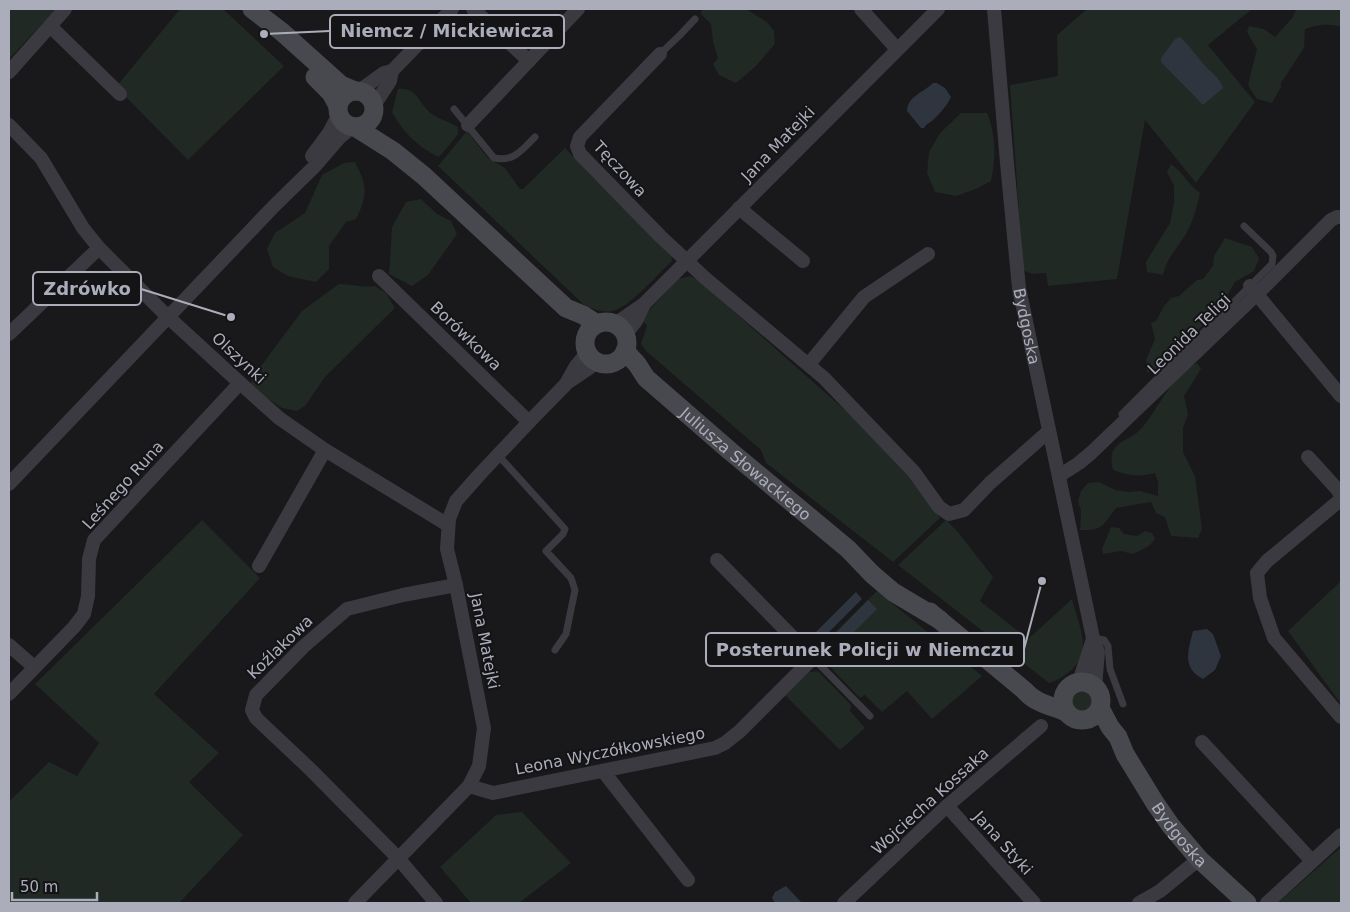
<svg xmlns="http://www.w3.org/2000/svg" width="1350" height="912" font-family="'DejaVu Sans',sans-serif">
<rect width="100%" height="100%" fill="#19181b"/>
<g fill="#202923">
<polygon points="9,9 56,9 9,59"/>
<polygon points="180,9 223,9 284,66 188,160 116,87"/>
<polygon points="702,9 746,9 767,22 774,31 775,44 755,67 736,83 719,75 713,64 718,58 713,42 711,24 701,14"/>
<polygon points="1087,9 1252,9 1208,45 1255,102 1196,183 1145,120 1117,279 1048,286 1046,273 1032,274 1023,270 1010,85 1058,76 1057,35"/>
<path d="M1296 9H1341V27C1329 23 1317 25 1305 29L1304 48 1281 83V87L1272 103 1257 99 1248 85 1257 49 1247 32 1249 26 1264 29 1275 37 1293 17Z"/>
<path d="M398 89C418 87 419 105 432 114 440 119 449 122 458 127V134L441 155 438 157C417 146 403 132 392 112Z"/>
<path d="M961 113H987C996 134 996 159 991 181L976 189 956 196 935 192 927 173 929 152 940 133Z"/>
<path d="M467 131 487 157 505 168 520 189H523L565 148 596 181 618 197 671 253 672 261C658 274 631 306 613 311 602 313 592 309 583 304L438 166Z"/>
<path d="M355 162C367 184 368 196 356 219L346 222 329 246V269L316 282 288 276 273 267 267 249 275 233 305 213 322 175 344 163Z"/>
<path d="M1171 164C1184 173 1188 185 1200 193 1197 207 1193 222 1186 234 1177 249 1167 257 1163 275L1147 272 1146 262 1170 223 1174 202V186L1167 172Z"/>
<polygon points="421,199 437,214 451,221 457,234 428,275 412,286 389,274 392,227 406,202"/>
<polygon points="1225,238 1252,247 1259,258 1254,271 1235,282 1221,306 1178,351 1153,372 1147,372 1146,360 1155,339 1151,323 1156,321 1164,306 1171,298 1179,296 1197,280 1203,279 1213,266 1214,256"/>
<polygon points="690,276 698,280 855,419 911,475 940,518 893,562 766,463 761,450 646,351 641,344 647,326 641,319 678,279"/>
<path d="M339 284C351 284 363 288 375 286L386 293 395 308 325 377 305 406 297 411 282 408 249 386 255 374 302 311Z"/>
<path d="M1197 363 1201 369 1184 396 1188 414 1183 428V452L1195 476 1202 529 1198 538 1171 536 1165 517 1156 513 1151 502 1116 508C1103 525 1103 531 1080 530L1081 511 1078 501 1081 491 1088 483 1099 482 1115 490 1129 492 1140 491 1158 496V482L1155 473C1141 477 1127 476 1113 470 1112 464 1110 457 1113 451 1118 441 1132 438 1140 430 1157 412 1173 372 1197 363Z"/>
<polygon points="202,520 260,578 154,694 219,753 189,782 243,835 179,903 9,903 9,802 49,762 77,776 99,743 35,684"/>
<path d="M946 520 958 532 993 577 980 601 1028 639 1072 599C1076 615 1084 633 1083 649 1083 664 1062 680 1049 683L898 565Z"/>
<polygon points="1111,527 1119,528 1124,534 1137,536 1145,531 1152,533 1155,539 1149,546 1133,554 1121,551 1103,554 1102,549"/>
<polygon points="1341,581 1341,704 1288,631"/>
<polygon points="877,591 982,676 932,719 907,691 882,712 865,695 860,698 811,647 822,645"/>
<polygon points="818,671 851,705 850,711 865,728 840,750 785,695 809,672"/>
<circle cx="1082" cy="701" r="10"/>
<polygon points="522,812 571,863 519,903 471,903 440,867 496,815"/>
<polygon points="1341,847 1341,903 1278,903"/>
</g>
<g fill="#2f353e">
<path d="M1180 37C1190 46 1197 57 1206 67 1213 74 1219 77 1223 88L1203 105 1161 62V58L1175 39Z"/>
<path d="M933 83H937L945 88 951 97C949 103 938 116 933 120 930 123 927 123 924 128H921L907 111C907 97 924 92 933 83Z"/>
<polygon points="856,592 862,599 823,638 816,632"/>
<polygon points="868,600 877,609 841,645 832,637"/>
<path d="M1207 629 1213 634 1221 656 1215 670 1203 679C1182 668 1188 651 1193 631Z"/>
<polygon points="786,886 802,903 775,903 772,898 775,892"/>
</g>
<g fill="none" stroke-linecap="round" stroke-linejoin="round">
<g stroke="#3a3a40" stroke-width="7">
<polyline points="660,54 680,35 695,19"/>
<path d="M454 109 494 158C514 162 522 150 535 137"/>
<polyline points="1122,414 1272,264 1273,256 1271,252 1244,226"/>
<polyline points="498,455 565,529 563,534 546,551 571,578 575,590 566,634 555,650"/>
<polyline points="1093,638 1104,640 1108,646 1110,669 1123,704"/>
<polyline points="813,658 870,716"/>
</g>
<g stroke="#3a3a40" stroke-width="14">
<polyline points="473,9 529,61"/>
<polyline points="861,9 897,49"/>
<path id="s1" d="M994 9 1007 163 1019 288 1093 638 1098 652 1095 687"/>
<polyline points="50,26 120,94"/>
<polyline points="660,54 580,137 577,146 580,154 660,236 705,278 824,378 914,472 939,507 949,514 964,510 990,483 1049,431"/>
<polyline points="9,72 65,9"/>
<polyline points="359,91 384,73 392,71"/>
<polyline points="373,107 390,81 392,71 452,9"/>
<polyline points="9,125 41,158 83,228 99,248 168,317 240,383 279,418 325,450 448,525"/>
<polyline points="468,125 578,9"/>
<polyline points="312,156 329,133 339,114"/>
<polyline points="739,208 803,261"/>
<polyline points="379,276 529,422"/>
<polyline points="1250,286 1341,396"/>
<polyline points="615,324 644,304 938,9"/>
<polyline points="9,334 99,248"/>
<polyline points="625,335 636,321 644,304"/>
<polyline points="809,364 864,297 928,254"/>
<polyline points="567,382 576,366 587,353"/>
<polyline points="1308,457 1337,489 1341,495 1339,501 1267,561 1257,573 1260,598 1274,638 1341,717"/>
<polyline points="1059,476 1079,463 1091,453 1257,294 1331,220 1337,217 1341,217"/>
<polyline points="9,484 274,206 315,166 340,137 352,127"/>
<polyline points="259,566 325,450"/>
<polyline points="9,645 34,667"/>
<polyline points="1079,682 1093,639"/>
<polyline points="9,694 74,627 84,614 88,596 89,559 94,540 240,383"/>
<polyline points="1202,742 1312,861"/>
<polyline points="603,771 688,880"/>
<polyline points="469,786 493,793 715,748 725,743 740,731 813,658 717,560"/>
<polyline points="947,806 1034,903"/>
<polyline points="355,903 469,786 479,766 484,728 456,585 447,549 449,519 456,501 480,474 529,422 567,383 598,362"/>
<polyline points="436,903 398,858 311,770 256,718 252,710 256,695 303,647 347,609 403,595 456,585"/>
<polyline points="844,903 947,806 1041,726"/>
<polyline points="1139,903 1160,891 1199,859"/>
<polyline points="1267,903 1341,835"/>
</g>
<g stroke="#48484f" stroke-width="19">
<polyline points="252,9 282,32 341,85 355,91"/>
<polyline points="315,77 331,93 338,106"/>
<circle cx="356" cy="109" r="18"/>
<polyline points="355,127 393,151 424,176 566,308 583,315 597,324"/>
<circle cx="606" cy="343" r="21"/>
<path id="s2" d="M625 351 637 364 646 378 730 451 848 549 872 574 893 592 940 620"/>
<path d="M930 612 1024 690C1036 704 1050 705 1066 712"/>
<circle cx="1082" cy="701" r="19"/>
<path id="s3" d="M1100 708 1110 727 1118 737 1125 754 1155 803 1171 826 1199 859 1247 903"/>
</g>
</g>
<g text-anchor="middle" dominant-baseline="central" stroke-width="4" stroke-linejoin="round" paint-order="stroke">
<g font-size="16" fill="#abaeba" stroke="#141316">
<text transform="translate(778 144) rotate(-46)">Jana Matejki</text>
<text transform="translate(620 169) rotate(47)">Tęczowa</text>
<text stroke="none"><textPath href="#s1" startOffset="319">Bydgoska</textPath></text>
<text transform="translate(1189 334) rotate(-44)">Leonida Teligi</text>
<text transform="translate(466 336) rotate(44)">Borówkowa</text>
<text transform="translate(239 358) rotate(43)">Olszynki</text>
<text stroke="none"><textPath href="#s2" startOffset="166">Juliusza Słowackiego</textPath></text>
<text transform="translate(123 485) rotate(-48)">Leśnego Runa</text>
<text transform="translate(485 641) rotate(79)">Jana Matejki</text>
<text transform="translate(280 647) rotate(-44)">Koźlakowa</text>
<text transform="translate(610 751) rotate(-11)">Leona Wyczółkowskiego</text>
<text transform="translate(930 801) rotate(-42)">Wojciecha Kossaka</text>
<text stroke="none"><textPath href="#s3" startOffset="150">Bydgoska</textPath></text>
<text transform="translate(1003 843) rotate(48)">Jana Styki</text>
</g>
</g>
<path fill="none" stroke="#abaeba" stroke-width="2" d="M264 34L330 31M231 317L141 289M1042 581L1024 649"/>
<g fill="#abaeba" stroke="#141316" stroke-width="2">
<circle cx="264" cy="34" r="5"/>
<circle cx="231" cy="317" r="5"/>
<circle cx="1042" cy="581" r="5"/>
</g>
<g fill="#141316" stroke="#abaeba" stroke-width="2">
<rect x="330" y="15" width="234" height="33" rx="5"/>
<rect x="33" y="272" width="108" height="33" rx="5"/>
<rect x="706" y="633" width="318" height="33" rx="5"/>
</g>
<g font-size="18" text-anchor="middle" font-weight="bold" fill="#abaeba">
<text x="447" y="37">Niemcz / Mickiewicza</text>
<text x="87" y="295">Zdrówko</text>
<text x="865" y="656">Posterunek Policji w Niemczu</text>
</g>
<rect width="1350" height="912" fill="none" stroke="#abaeba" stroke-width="20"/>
<path d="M12 892v8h85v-8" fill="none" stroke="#abaeba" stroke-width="2.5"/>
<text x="20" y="892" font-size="15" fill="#abaeba" stroke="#141316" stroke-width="4" paint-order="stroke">50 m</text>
</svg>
